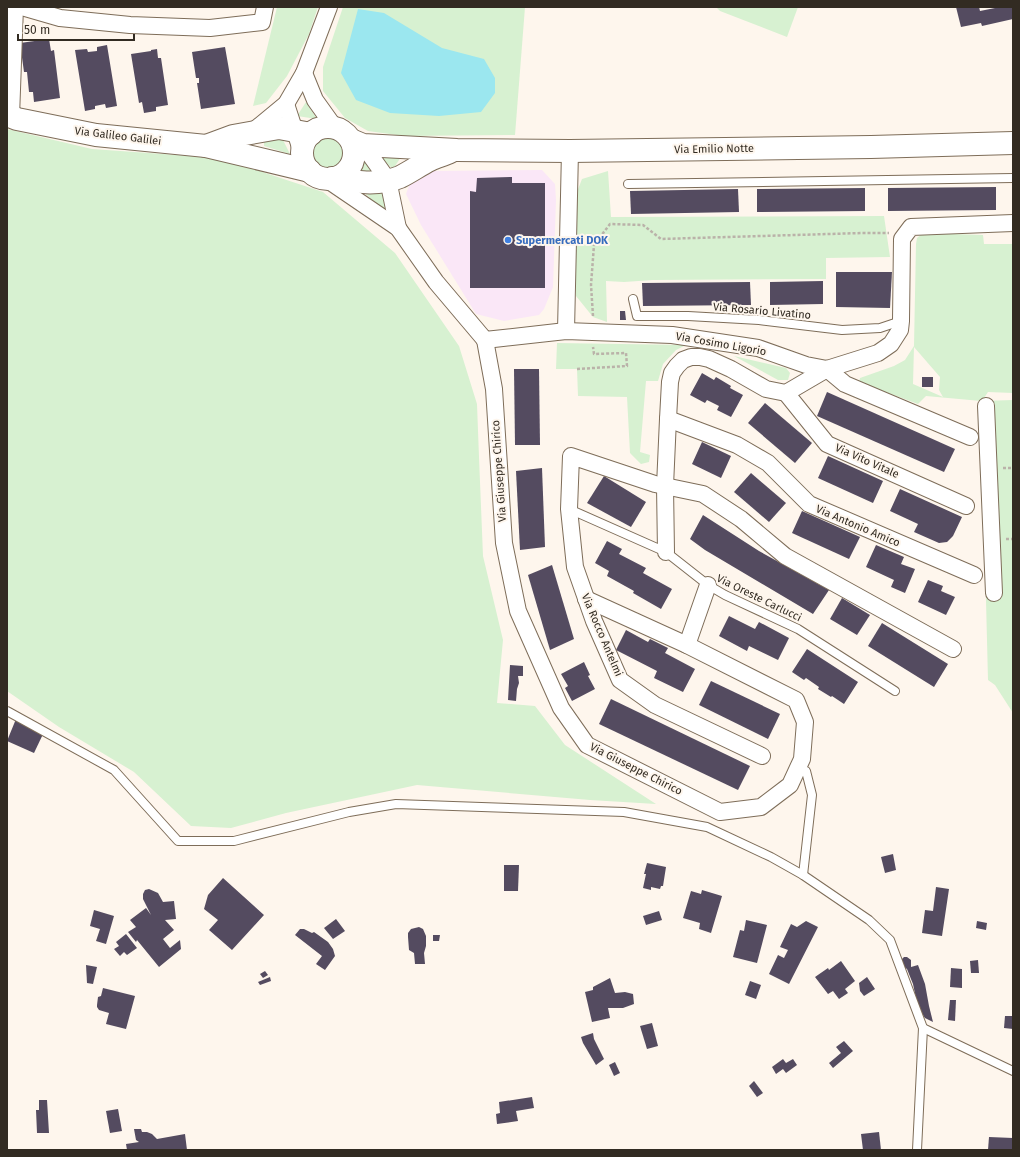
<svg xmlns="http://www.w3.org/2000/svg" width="1020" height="1157" font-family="'Fira Sans',sans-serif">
<rect width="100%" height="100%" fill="#fef6ed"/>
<polygon fill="#fae7f7" points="542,170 555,184 556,200 553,287 544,309 539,315 504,321 476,314 421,225 406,194 412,178 432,171"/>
<g fill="#d7f1d1" fill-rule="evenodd">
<polygon points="277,7 318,7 309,34 287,76 266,103 253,106"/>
<polygon points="343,7 525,7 515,135 404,136 368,131 345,118 323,91 323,67"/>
<polygon points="716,7 798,7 787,37 720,11"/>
<polygon points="306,102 317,119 297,116"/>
<polygon points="7,129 92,149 220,158 323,192 395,253 459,346 477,404 479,457 483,556 503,640 497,703 535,706 565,745 656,804 590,800 417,785 286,813 231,828 191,826 134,772 59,727 7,691"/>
<polygon points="280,134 290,154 264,146 264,141"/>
<circle cx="329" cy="152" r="16"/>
<polygon points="380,157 401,157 393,169"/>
<polygon points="364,158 379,173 356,173 357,168 361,159"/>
<polygon points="608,171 611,217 884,216 890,257 826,258 826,279 653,280 624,282 606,281 607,322 593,317 576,296 575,197 582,179"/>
<polygon points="359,188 383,190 389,215"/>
<path d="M923 233 983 235 984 244H1013V393L988 392 982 401 1013 400V713L995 685 988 680 981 401 926 396 918 404 859 382 860 378 894 366 905 360 914 346 916 244 917 238ZM914 347 940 377 939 390 943 397 913 384Z"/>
<polygon points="557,343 686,345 676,350 663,364 658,381 646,381 640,452 650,455 649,462 641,464 630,453 627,397 578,396 577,369 556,369"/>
<polygon points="734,356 786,368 790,373 788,380 778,380"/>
</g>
<polygon fill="#9be7ef" points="358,9 384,13 442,48 484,59 495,78 495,93 481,112 439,116 390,113 356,100 341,73"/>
<g fill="#544b60">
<polygon points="956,7 979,7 980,11 1000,7 1013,7 1013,19 982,26 981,23 961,27"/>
<polygon points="49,39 51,51 54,50 60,98 34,102 33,92 29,92 27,72 24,72 20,43"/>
<polygon points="107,45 117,106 106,108 105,104 95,106 95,109 85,111 75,50 87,49 88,52 97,51 97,47"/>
<polygon points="225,47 235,104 201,109 197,83 199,83 199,78 196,78 192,52"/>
<polygon points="157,49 158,58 161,58 168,105 156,107 156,111 144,113 142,102 139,103 131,54 151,51 151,50"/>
<polygon points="512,177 512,183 545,183 545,288 470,288 470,191 476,192 477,178"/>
<polygon points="996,187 996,210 888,211 888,188"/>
<polygon points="865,188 865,211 757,212 757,189"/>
<polygon points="738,189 739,212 631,214 630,191"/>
<polygon points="836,272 892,272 890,308 836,307"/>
<polygon points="823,281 823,304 770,305 770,282"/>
<polygon points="750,282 751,305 643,306 642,283"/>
<polygon points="620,311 625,311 626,320 620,320"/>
<polygon points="514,369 539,369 540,445 515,445"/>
<polygon points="702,373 714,380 716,377 731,386 730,388 743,395 731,417 717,410 719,406 707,400 705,403 690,395"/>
<rect x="922" y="377" width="11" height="10"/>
<polygon points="827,392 955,449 944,472 817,416"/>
<polygon points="765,403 812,443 795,463 748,423"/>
<polygon points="702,442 731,456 721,478 692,464"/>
<polygon points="828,456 883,481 873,503 818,478"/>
<polygon points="542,468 545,547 520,550 516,471"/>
<polygon points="751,473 786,503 769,522 734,492"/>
<polygon points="604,476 646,502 631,527 587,503"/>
<polygon points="900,489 962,517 953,536 947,542 939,543 914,532 918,524 890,511"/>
<polygon points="802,511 860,537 849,559 792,533"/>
<polygon points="703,515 759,551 829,590 813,614 705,550 690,539"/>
<polygon points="607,541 622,549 619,554 646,568 643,573 672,589 661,609 633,593 634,591 607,576 609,571 595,563"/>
<polygon points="876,545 904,557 901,564 915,569 905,593 891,587 894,580 866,567"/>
<polygon points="552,565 574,639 550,650 528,575"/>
<polygon points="928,580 943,586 941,591 955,597 946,615 918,602"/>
<polygon points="842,598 870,615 857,635 830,619"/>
<polygon points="729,616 755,629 759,622 789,638 778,660 749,646 747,651 719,636"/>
<polygon points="882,623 948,664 934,687 868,646"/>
<polygon points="626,630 648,642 650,639 668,648 665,653 695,669 683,692 654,678 657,671 616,650"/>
<polygon points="807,649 858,682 844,704 832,696 831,697 818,689 819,687 806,678 804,680 792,672"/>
<polygon points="584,662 590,675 588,676 595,689 572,701 565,688 568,686 561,674"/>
<polygon points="510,665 523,666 523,676 518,676 519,683 517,689 516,701 508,700"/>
<polygon points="711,681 780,714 768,739 699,705"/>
<polygon points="611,699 750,766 738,790 599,724"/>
<polygon points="16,719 44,732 34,753 7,741"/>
<polygon points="893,854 896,870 885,873 881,857"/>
<polygon points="647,863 666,867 663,886 661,886 660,889 651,887 651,890 643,888 646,874 644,874"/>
<polygon points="504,865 519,865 518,891 504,891"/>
<polygon points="223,878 264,915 232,950 209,930 218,920 204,909 208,895"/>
<polygon points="936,887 949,889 942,936 922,933 925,910 933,911"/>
<polygon points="149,889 158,893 163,902 174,901 176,919 165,920 174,930 163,939 170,948 180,940 181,949 159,967 137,940 136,942 128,932 136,927 130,920 146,908 151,915 143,899 143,894 145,890"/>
<polygon points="702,890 722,896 711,933 699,929 700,923 683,918 691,891 701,894"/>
<polygon points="94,910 114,916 106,944 96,941 100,929 90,926"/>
<polygon points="659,911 662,920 646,925 643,916"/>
<polygon points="336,919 345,931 333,939 324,928"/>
<polygon points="746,920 767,925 757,963 733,957 740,930 744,931"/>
<polygon points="806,921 818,927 789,984 769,974 778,955 784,958 788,950 780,947 791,924 797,927"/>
<polygon points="977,921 987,923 986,930 976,928"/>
<polygon points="419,927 423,929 426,936 426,946 424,953 425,964 415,964 414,953 409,950 408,937 408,933 411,929"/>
<polygon points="300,929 304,929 312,933 314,932 328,942 333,949 335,956 325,970 316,964 322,956 295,935"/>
<polygon points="126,934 137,948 127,955 124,952 120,956 114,949 119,946 116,942"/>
<polygon points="433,935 440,935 439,941 433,941"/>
<polygon points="904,957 907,957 911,960 911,967 918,965 925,984 929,1006 933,1022 925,1018 918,1008 913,984 907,969 904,967 902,963 902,959"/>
<polygon points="978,960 979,973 971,973 970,961"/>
<polygon points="841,961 855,981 845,989 848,993 839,999 833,991 828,994 815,977 828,968 829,970"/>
<polygon points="86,965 97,967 93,984 87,983"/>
<polygon points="951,968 962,969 962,988 950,987"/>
<polygon points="265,971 268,975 263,978 260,974"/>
<polygon points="270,977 271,981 260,985 258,982"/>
<polygon points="867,977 875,989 864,996 860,991 859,983"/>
<polygon points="610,978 615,993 625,992 633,994 634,1004 623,1008 608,1008 610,1018 592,1022 585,992 593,990 593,987"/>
<polygon points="750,981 761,985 756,999 745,995"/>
<polygon points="103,988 135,996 126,1029 106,1024 109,1013 99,1010 97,1007 97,1005 98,997 101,996"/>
<polygon points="950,1000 956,1000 955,1021 948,1020"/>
<polygon points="1005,1016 1013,1016 1013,1029 1004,1028"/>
<polygon points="652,1023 658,1046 647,1049 640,1026"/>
<polygon points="593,1033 594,1039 604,1059 596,1065 583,1043 581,1037"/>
<polygon points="844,1041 853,1051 833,1068 829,1063 841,1053 836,1047"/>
<polygon points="783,1059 786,1063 793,1059 797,1065 786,1073 783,1069 776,1074 772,1067"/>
<polygon points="615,1062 620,1073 614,1076 609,1065"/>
<polygon points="754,1081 763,1093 757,1097 749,1086"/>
<polygon points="532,1097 534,1108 516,1111 518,1121 497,1124 496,1114 500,1113 499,1102"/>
<polygon points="39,1100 47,1100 49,1133 37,1133 36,1110 39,1110"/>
<polygon points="118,1109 122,1131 110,1133 106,1111"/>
<polygon points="134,1129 141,1129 142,1132 147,1132 152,1134 157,1139 185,1134 187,1150 127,1150 126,1144 139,1142 136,1140"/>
<polygon points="879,1132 881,1150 863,1150 861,1134"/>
<polygon points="989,1137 1013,1138 1013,1150 988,1150"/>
</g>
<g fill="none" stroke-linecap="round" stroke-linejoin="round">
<g stroke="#7e6d59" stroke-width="10">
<g id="lane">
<polyline points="628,184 1013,178"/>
<polyline points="633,299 637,316 688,316 759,320 842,330 880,328 901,321"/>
<polyline points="569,509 666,552 708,585 725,595 798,629 895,691"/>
<polyline points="7,711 114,770 178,841 234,841 349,812 396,804 624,812 707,827 771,857 803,875 869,920 890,940 923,1028 1013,1071"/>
<polyline points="798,769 806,771 812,795 803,875"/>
<polyline points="917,1150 923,1028"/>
</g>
</g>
<g stroke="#7e6d59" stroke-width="18">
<g id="street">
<polyline points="22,7 60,18 130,25 210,28 262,22 265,7"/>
<polyline points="304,73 315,100 335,128"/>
<polyline points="286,104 303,156"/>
<polyline points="11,117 15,7"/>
<polyline points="252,132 286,104 304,73 329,7"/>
<polyline points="363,145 388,180 398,228"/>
<polyline points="326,179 398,228 436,282 485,340 566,331 672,335 758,348 806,365 827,369 878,353 891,344 900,330 901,321 902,239 911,227 1013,223"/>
<polyline points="566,331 570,151"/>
<polyline points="485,340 494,389 504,543 518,611 561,708 587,745 720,812 761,807 790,785 802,759 805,722 796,700 687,645 586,599"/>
<polyline points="786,393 827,444 966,506"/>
<polyline points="986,406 994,593"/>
<polyline points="668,419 737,445 768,463 809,504 974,575"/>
<polyline points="666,552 665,486 668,419 670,382 672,373 677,366 683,360 691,357 700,357 709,359 731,369 766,389 786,393 827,369 845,384 970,437"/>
<polyline points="687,645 708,585"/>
<polyline points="762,756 655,705 620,680 594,621 575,567 569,509 571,456 655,484 703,494 741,519 785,556 953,649"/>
</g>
</g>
<g stroke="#7e6d59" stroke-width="24">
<g id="secondary">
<polyline points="7,115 17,119 96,135 206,146 310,171"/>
<circle cx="328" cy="153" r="26"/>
<polyline points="351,140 363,145 457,150 570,151 871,147 1013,143"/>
<polyline points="206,146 233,136 279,128 311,134"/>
<path d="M332 178C355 182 378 186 400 177 410 172 420 165 430 160 436 157 444 155 450 152"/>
</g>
</g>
<g stroke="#bab2a9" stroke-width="2.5" stroke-dasharray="3 2" stroke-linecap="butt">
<polyline points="593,316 591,285 594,245 610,224 643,225 661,239 862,233 889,233"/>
<polyline points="577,369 627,366 626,353 594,354 593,347"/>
<polyline points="1003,468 1013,468"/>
<polyline points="1006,539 1013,539"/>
</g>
<use href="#lane" stroke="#fff" stroke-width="8"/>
<use href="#street" stroke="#fff" stroke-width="16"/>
<use href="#secondary" stroke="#fff" stroke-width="22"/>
</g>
<circle fill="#3f7fe0" stroke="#fef6ed" stroke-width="1.5" cx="508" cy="240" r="4"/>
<g text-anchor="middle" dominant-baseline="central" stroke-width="4" stroke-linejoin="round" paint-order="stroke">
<g font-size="11" fill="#322b22" stroke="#fef6ed">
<text transform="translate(118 136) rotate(7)">Via Galileo Galilei</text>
<text transform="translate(714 149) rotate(-1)">Via Emilio Notte</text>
<text transform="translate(762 311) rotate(5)">Via Rosario Livatino</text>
<text transform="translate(721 344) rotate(10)">Via Cosimo Ligorio</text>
<text transform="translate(867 461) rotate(24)">Via Vito Vitale</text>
<text transform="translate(499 471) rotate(-94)">Via Giuseppe Chirico</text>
<text transform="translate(858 526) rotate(23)">Via Antonio Amico</text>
<text transform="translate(759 598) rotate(26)">Via Oreste Carlucci</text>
<text transform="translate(602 635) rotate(67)">Via Rocco Antelmi</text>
<text transform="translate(636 769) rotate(27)">Via Giuseppe Chirico</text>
</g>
<g font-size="11" font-weight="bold" fill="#366cbe" stroke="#fef6ed" text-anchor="start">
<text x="516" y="240">Supermercati DOK</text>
</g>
</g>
<rect width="1020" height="1157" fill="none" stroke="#322b22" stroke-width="16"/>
<path d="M18 34v6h116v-6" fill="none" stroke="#322b22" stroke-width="2"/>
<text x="24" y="34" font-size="12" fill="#322b22" stroke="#fef6ed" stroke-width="3" paint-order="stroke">50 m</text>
</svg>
